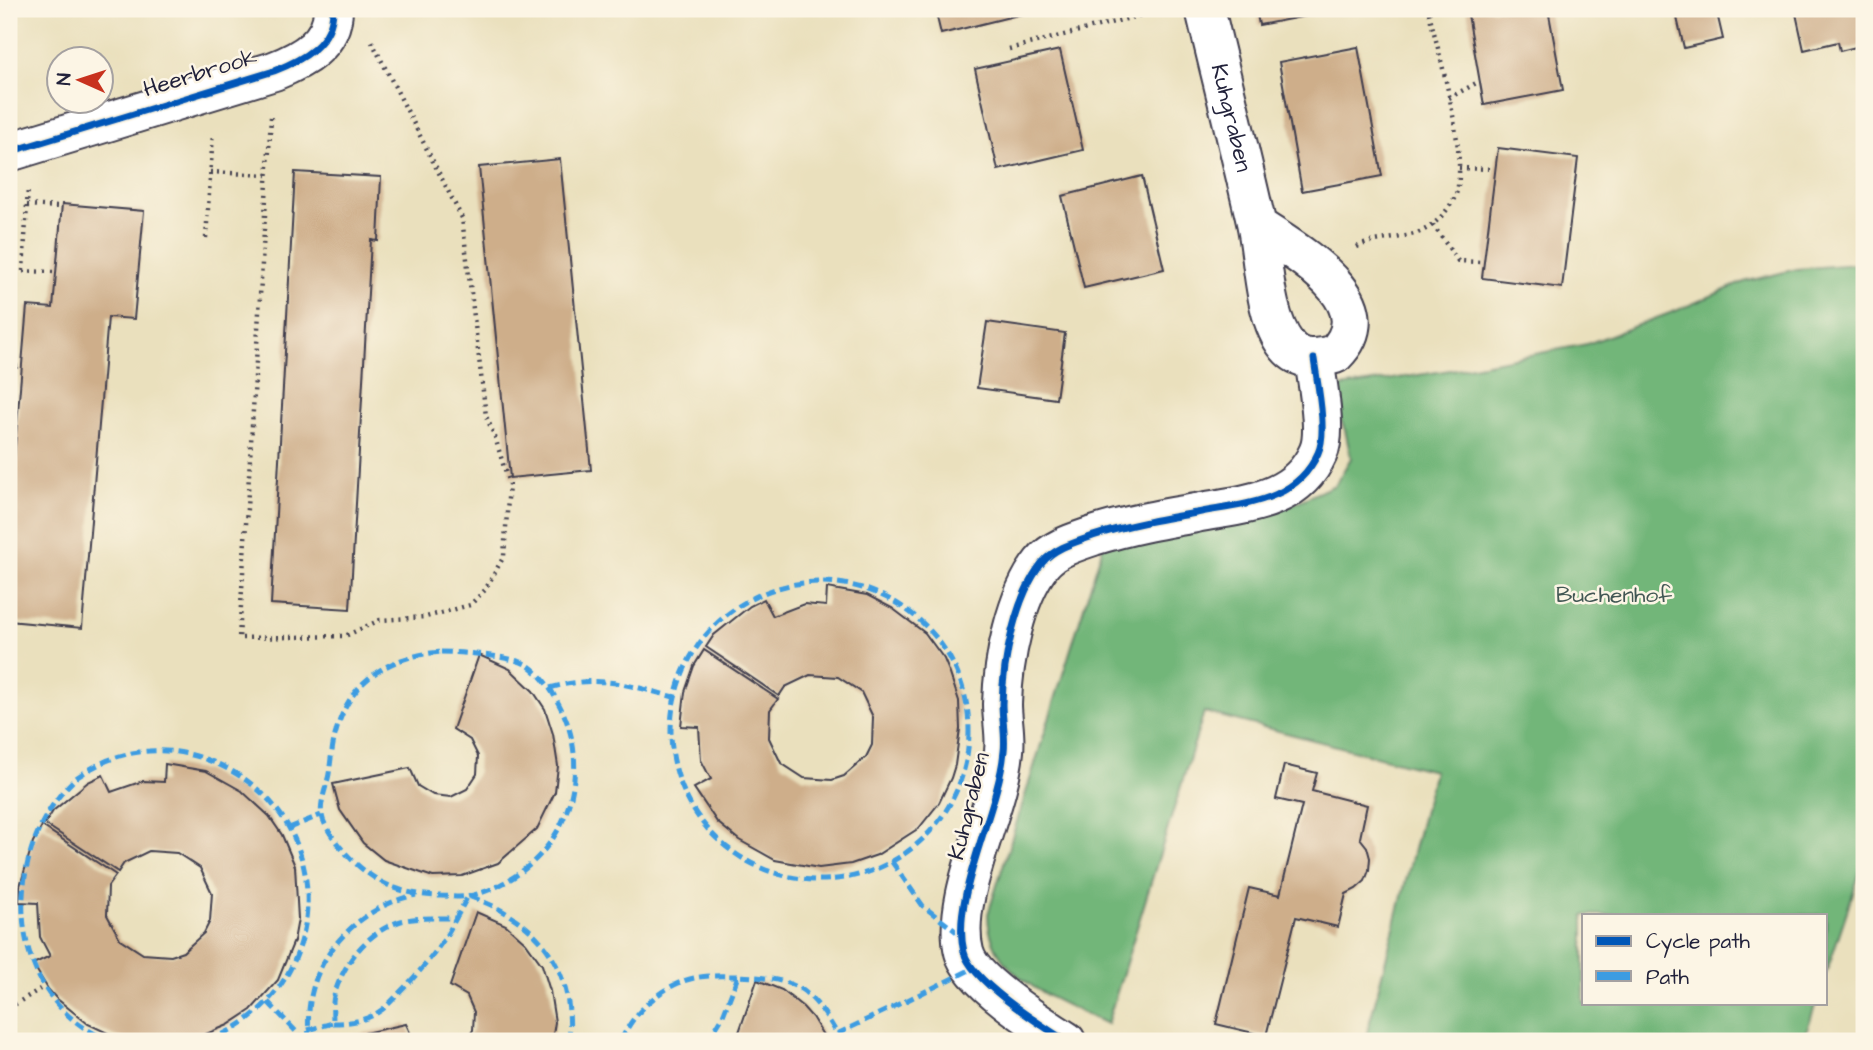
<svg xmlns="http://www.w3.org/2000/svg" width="1873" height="1050" font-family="'Architects Daughter',sans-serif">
<rect width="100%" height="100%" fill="#fcf5e5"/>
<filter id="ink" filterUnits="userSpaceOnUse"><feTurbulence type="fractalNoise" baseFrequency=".0143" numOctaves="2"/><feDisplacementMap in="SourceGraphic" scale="14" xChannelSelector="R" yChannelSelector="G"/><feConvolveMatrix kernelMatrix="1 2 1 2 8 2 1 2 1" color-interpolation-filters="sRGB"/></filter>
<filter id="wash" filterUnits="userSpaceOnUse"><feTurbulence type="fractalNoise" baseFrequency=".00686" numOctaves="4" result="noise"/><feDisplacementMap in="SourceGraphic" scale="28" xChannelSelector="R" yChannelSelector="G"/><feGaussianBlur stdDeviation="1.57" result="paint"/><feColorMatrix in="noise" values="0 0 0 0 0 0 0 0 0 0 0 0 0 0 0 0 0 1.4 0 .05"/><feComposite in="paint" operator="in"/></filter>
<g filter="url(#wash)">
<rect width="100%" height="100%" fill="#eae0bd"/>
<path fill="#72b679" stroke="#4a6c5a" stroke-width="2" d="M1856 264 1864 265V860L1826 974V915H1584V1003H1816L1803 1041H1365L1434 771 1204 712 1107 1024C1058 1000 988 978 988 914L1103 546 1295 503 1335 485 1351 458 1345 430 1328 389 1457 369 1587 344 1678 310 1744 282 1797 269Z"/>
<g id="blocks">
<g fill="#ceae8a">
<polygon points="935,9 1021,9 1022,14 941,34"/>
<polygon points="1256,9 1336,9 1337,10 1259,25"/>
<polygon points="1467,9 1548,9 1563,90 1484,105"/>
<polygon points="1675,9 1716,9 1723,39 1684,48"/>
<polygon points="1795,9 1864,9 1864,45 1840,51 1838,42 1804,50"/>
<polygon points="1358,47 1382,176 1302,191 1279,62"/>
<polygon points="1060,50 1083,150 998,170 975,69"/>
<polygon points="1498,148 1578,158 1562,288 1482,278"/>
<polygon points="560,159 591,470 510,478 479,167"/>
<polygon points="295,172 381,177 378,241 371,240 350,609 271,604"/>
<polygon points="1142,176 1164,269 1084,288 1062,196"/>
<polygon points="62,204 144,211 134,319 108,317 82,628 9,621 9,517 27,306 53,308"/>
<polygon points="987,322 1065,333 1056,399 977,388"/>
<polygon points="827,588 867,595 892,608 925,633 944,659 949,671 959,701 960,729 955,765 951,778 939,803 919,828 877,855 851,864 819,868 775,860 739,840 717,822 694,788 711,779 701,760 699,727 681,726 685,692 694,666 704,650 778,699 770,710 769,738 781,763 804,778 832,780 844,776 866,757 872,745 873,717 861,692 838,677 810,675 785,687 779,696 706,647 714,635 750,606 764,599 773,616 804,604 826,606"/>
<polygon points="479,655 510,669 533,691 545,709 553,734 558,766 555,792 537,829 498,863 462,876 433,877 384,860 363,843 340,810 333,784 410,768 418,786 433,795 451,797 467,789 477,774 478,756 470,740 453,729"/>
<polygon points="165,764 206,771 242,791 269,816 282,835 295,866 298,919 294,941 278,980 251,1010 228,1025 189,1041 133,1041 114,1036 88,1024 56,998 48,989 33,964 50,956 40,937 38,903 19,902 20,886 33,842 42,826 116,875 108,886 107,915 120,939 143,954 171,956 183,952 204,933 210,921 212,893 200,868 177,853 149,851 124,863 118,872 45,824 53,811 88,782 103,775 111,792 143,781 164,782"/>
<polygon points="1284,765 1317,773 1312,791 1367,805 1360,838 1367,847 1370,858 1369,870 1365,881 1356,889 1346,894 1338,927 1296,917 1266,1036 1216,1024 1249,888 1280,895 1302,805 1276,799"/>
<polygon points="476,912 506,925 526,943 542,965 550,991 555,1022 552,1041 466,1041 473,1030 474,1012 467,996 450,986"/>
<polygon points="757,980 782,990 803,1007 812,1017 826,1040 736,1041"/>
<polygon points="406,1024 414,1041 334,1041 342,1038"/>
</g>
</g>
</g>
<g filter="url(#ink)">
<use href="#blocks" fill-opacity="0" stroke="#403e4e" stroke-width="2"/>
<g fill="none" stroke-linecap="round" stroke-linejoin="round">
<g stroke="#403e4e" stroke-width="42">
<g id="minor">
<path id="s1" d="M1205 9C1222 80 1240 151 1256 222 1264 258 1263 316 1287 346 1300 362 1317 359 1335 354 1388 301 1293 251 1257 226"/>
<path d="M9 152 274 71C302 60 333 44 333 9"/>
<path d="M1066 1041C1041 1025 971 981 964 952 950 897 999 810 1004 751 1006 736 1002 719 1002 704 1003 661 1015 597 1042 563 1054 548 1076 542 1093 536 1127 525 1161 519 1196 513 1242 504 1296 503 1318 453 1328 432 1317 382 1314 359"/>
</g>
</g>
<g stroke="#403e4e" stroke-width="4.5" stroke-dasharray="2 5" stroke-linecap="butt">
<polyline points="1009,49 1165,9"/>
<polyline points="1449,98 1480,81"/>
<polyline points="271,117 239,638 345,636 380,620 426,617 470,605 485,590 504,556 509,484 495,437 486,416 462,218 370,38"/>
<polyline points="1459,168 1494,169"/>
<polyline points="210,172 267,175"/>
<polyline points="27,205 59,207"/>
<polyline points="1433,225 1458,261 1480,262"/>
<polyline points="206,238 213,134"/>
<path d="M1357 247C1381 235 1412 242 1433 224 1442 217 1452 205 1456 194 1469 157 1438 50 1428 9"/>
<polyline points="9,271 57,272"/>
<polyline points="23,271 28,188"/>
<polyline points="9,366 21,367"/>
<polyline points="9,469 13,469"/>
<polyline points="9,1008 40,989"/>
</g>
<use href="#minor" stroke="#fff" stroke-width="38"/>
<g stroke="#3c9ce2" stroke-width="5" stroke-dasharray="10 5" stroke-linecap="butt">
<circle cx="820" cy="731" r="149"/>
<path d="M441 652C459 652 516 656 529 666 540 674 550 687 556 699 594 763 572 844 507 881 495 888 481 894 468 896 459 898 450 896 441 896 395 895 366 879 337 843 332 836 323 824 322 815 319 804 327 785 329 774 331 760 332 745 336 732 350 679 390 656 441 652Z"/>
<path d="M550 688C598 674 628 685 674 697"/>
<polyline points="289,828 321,815"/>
<polyline points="892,862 923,906 962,936"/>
<polyline points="268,1002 305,1041"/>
<path d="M333 1023C349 1023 366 1021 380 1011 389 1005 396 996 404 988 425 966 442 946 456 918"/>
<path d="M308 1030 333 1023C333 1014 332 1004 334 996 343 963 368 931 401 921 418 917 439 918 456 918L468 896C537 919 575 966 569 1041"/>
<polyline points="837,1034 974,968"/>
<path d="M111 1041C0 1000 0 847 76 778 97 763 123 752 149 751 176 749 203 756 226 768 344 828 330 998 206 1041"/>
<path d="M309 1041C308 1024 308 1008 312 992 323 944 368 904 416 895"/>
<path d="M621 1041C633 1012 662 985 694 978 708 975 724 976 738 976"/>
<path d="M708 1041 722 1018 738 976C758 977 781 978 799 988 814 996 834 1025 840 1041"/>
</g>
<g stroke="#fcf5e5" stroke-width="11">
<g id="cycleway">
<path d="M9 152 274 71C302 60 333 44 333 9"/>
<path d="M1066 1041C1041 1025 971 981 964 952 950 897 999 810 1004 751 1006 736 1002 719 1002 704 1003 661 1015 597 1042 563 1054 548 1076 542 1093 536 1127 525 1161 519 1196 513 1242 504 1296 503 1318 453 1328 432 1317 382 1314 359"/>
</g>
</g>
<use href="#cycleway" stroke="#0057b8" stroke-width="7"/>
</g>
</g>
<g text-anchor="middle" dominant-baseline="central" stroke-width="5" stroke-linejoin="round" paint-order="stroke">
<g font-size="23" fill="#22223b" stroke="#fcf5e5">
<text transform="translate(200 73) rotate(-17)">Heerbrook</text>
<text stroke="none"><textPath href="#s1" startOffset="112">Kuhgraben</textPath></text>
<text transform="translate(969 806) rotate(-76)">Kuhgraben</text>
</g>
<g font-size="23" fill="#425754" stroke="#fcf5e5">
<text x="1614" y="595">Buchenhof</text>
</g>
</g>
<rect width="1873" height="1050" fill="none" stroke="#fcf5e5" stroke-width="35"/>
<rect x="1582" y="914" width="245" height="91" fill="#fcf5e5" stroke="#a5a1a1" stroke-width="2"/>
<rect x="1596" y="936" width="35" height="10" fill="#0057b8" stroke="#a5a1a1" stroke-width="2"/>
<text x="1646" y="948" font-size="21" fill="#22223b">Cycle path</text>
<rect x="1596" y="971" width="35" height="10" fill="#3c9ce2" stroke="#a5a1a1" stroke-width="2"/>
<text x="1646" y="984" font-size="21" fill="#22223b">Path</text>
<g transform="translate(80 80) rotate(273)"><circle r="33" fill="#fcf5e5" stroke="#a5a1a1" stroke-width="2"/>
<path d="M0-5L12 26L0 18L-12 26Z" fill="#c8321e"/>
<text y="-10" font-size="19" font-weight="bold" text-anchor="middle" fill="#22223b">N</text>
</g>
</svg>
